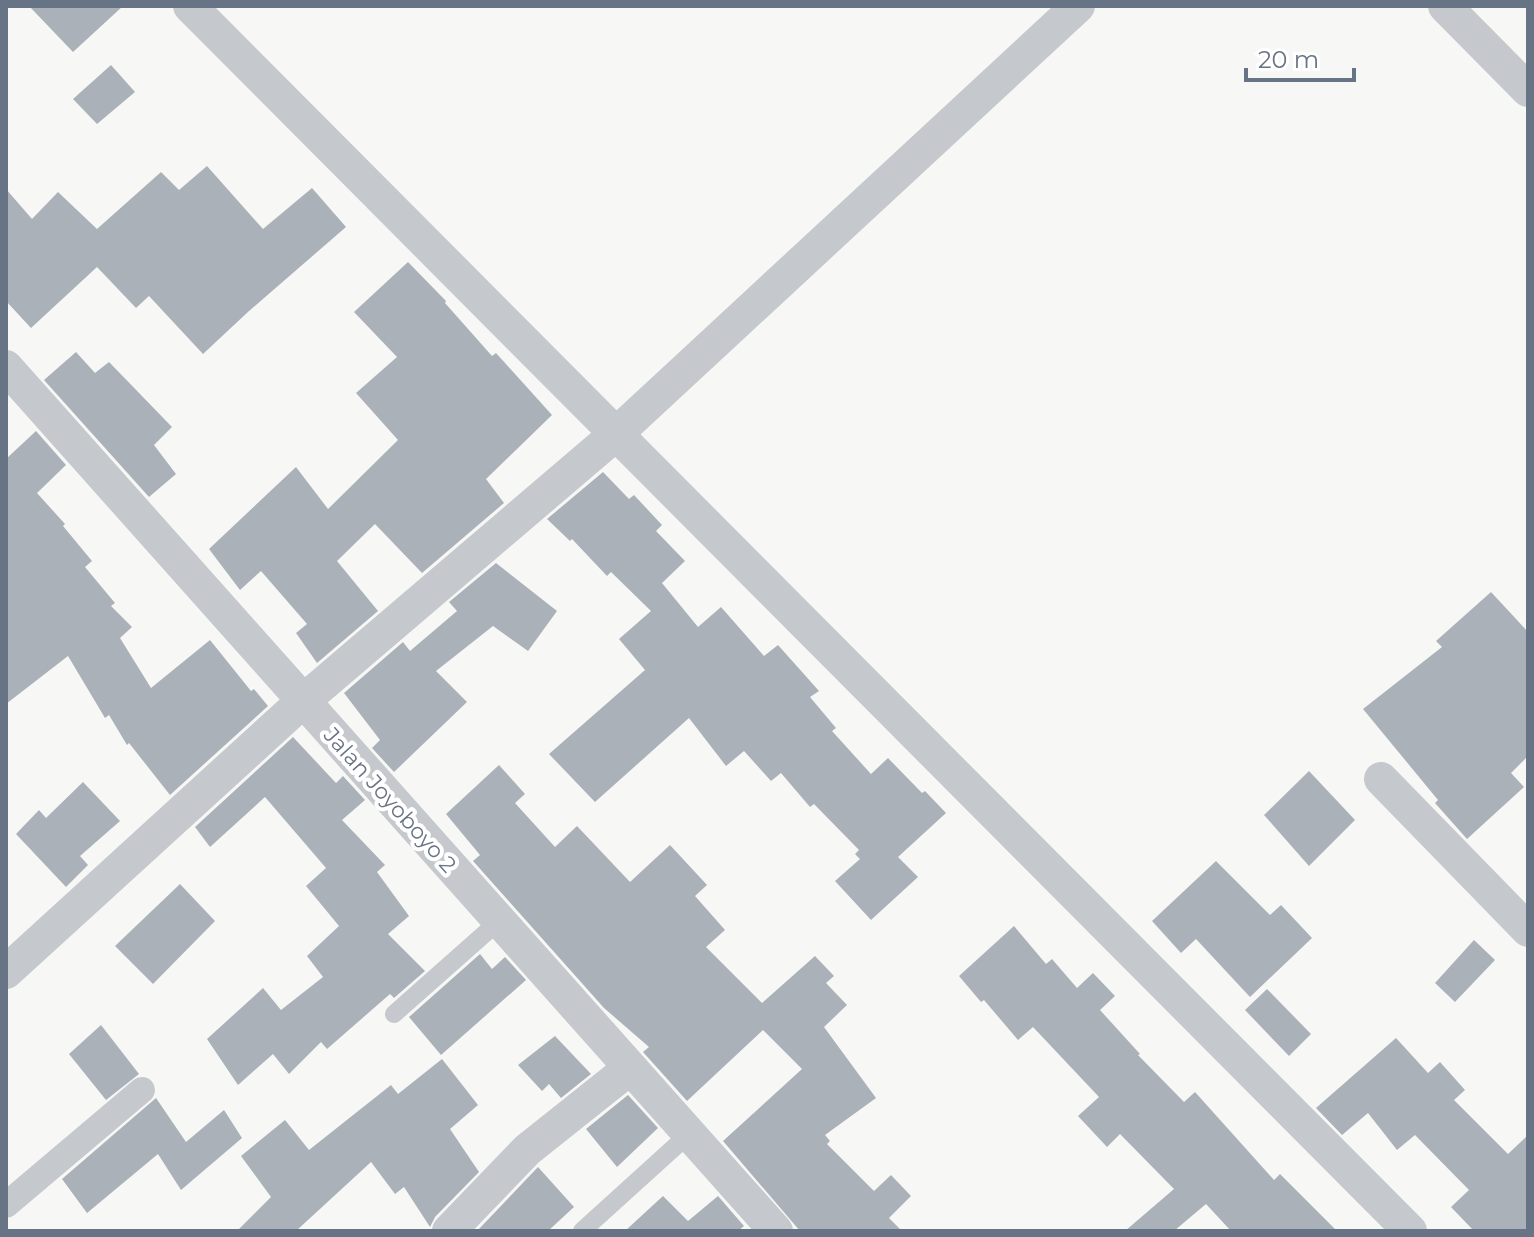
<svg xmlns="http://www.w3.org/2000/svg" width="1534" height="1237" font-family="Montserrat,sans-serif">
<rect width="100%" height="100%" fill="#f7f8f5"/>
<g fill="#abb1b9">
<polygon points="29,6 123,6 73,52"/>
<polygon points="111,65 135,92 97,124 73,99"/>
<polygon points="207,166 263,229 312,188 346,227 249,311 203,354 149,296 136,308 97,267 31,328 6,301 6,189 32,219 58,192 97,229 161,172 179,190"/>
<polygon points="408,262 446,301 445,303 492,356 496,353 552,415 486,479 504,503 422,573 375,524 337,561 378,611 317,663 296,633 307,624 261,571 240,590 209,549 296,467 328,509 398,440 356,393 397,357 354,312"/>
<polygon points="76,352 95,373 109,362 172,427 154,445 176,474 149,497 44,380"/>
<polygon points="36,431 66,465 37,493 65,524 63,526 92,561 85,567 115,603 111,606 132,627 120,638 151,688 210,640 251,691 254,689 268,706 170,795 129,743 127,745 109,715 105,718 68,656 6,704 6,459"/>
<polygon points="603,472 629,499 634,495 662,525 656,531 685,561 662,583 698,627 721,607 764,656 778,645 819,691 810,697 836,728 832,731 871,774 888,758 922,793 925,791 946,813 898,857 918,877 871,920 835,881 860,859 855,854 859,850 814,804 810,807 781,773 771,781 744,751 726,766 689,718 595,802 549,754 645,670 619,639 651,611 611,572 607,576 572,539 570,541 547,519"/>
<polygon points="496,563 557,611 528,651 493,626 436,671 467,702 394,772 372,748 380,740 344,693 403,642 410,651 457,611 449,602"/>
<polygon points="1491,592 1528,632 1528,756 1511,773 1524,787 1467,839 1435,803 1438,800 1363,709 1442,647 1436,641"/>
<polygon points="293,737 336,783 343,776 365,800 342,820 385,865 377,872 409,916 388,934 425,971 394,998 390,994 327,1049 321,1042 289,1074 273,1054 238,1085 207,1039 263,988 281,1010 323,977 307,956 339,926 306,886 326,868 265,797 210,847 195,827"/>
<polygon points="499,765 525,794 515,803 555,847 577,826 630,882 670,845 707,885 695,896 725,930 706,947 762,1003 815,956 834,976 826,983 847,1005 824,1027 876,1098 825,1135 830,1141 827,1144 874,1191 891,1175 911,1196 889,1218 902,1231 800,1231 723,1141 802,1069 763,1030 687,1101 643,1052 649,1047 604,1008 473,861 480,855 446,814"/>
<polygon points="1309,771 1355,820 1309,866 1264,815"/>
<polygon points="83,782 120,821 80,856 88,865 66,887 16,834 39,810 46,818"/>
<polygon points="1216,861 1270,915 1281,905 1312,938 1250,997 1196,939 1181,953 1152,921"/>
<polygon points="180,884 215,921 153,984 115,946"/>
<polygon points="1014,926 1046,964 1052,959 1077,988 1093,973 1115,996 1100,1010 1140,1054 1138,1055 1184,1102 1195,1092 1274,1180 1280,1174 1337,1231 1231,1231 1206,1204 1174,1231 1125,1231 1174,1189 1120,1134 1107,1147 1078,1116 1099,1097 1033,1027 1018,1040 984,1000 981,1002 959,976"/>
<polygon points="1474,940 1495,960 1455,1002 1435,983"/>
<polygon points="480,954 492,969 505,957 526,980 441,1055 409,1017"/>
<polygon points="1267,989 1311,1034 1289,1056 1245,1010"/>
<polygon points="101,1025 139,1074 106,1100 69,1054"/>
<polygon points="555,1036 591,1074 561,1098 549,1084 542,1091 518,1065"/>
<polygon points="1396,1038 1428,1073 1440,1062 1465,1090 1454,1100 1508,1154 1528,1135 1528,1231 1474,1231 1451,1207 1469,1190 1415,1135 1397,1150 1368,1113 1342,1135 1316,1108"/>
<polygon points="442,1059 478,1105 450,1129 479,1172 435,1217 430,1227 404,1187 395,1194 371,1162 296,1231 237,1231 271,1197 241,1156 285,1120 309,1150 391,1085 398,1094"/>
<polygon points="628,1095 658,1128 617,1167 586,1129"/>
<polygon points="156,1098 186,1142 224,1110 242,1138 181,1190 158,1154 87,1213 62,1179"/>
<polygon points="538,1167 574,1207 548,1231 477,1231"/>
<polygon points="663,1196 688,1221 718,1196 744,1226 738,1231 625,1231"/>
</g>
<g fill="none" stroke-linecap="round" stroke-linejoin="round">
<g stroke="#c5c8cc" stroke-width="18">
<polyline points="394,1014 499,921"/>
<polyline points="582,1231 689,1134"/>
</g>
<polyline stroke="#c5c8cc" stroke-width="26" points="6,1205 142,1090"/>
<g stroke="#c5c8cc" stroke-width="34">
<polyline points="190,6 1410,1231"/>
<polyline points="1445,6 1528,90"/>
<polyline points="6,367 776,1231"/>
<polyline points="1381,779 1528,930"/>
<polyline points="6,972 302,702 616,434 1078,6"/>
<polyline points="449,1231 527,1150 630,1068"/>
</g>
</g>
<g text-anchor="middle" dominant-baseline="central" stroke-width="8" stroke-linejoin="round" paint-order="stroke">
<g font-size="22" fill="#677485" stroke="#fff">
<text transform="translate(390 800) rotate(48)">Jalan Joyoboyo 2</text>
</g>
</g>
<rect width="1534" height="1237" fill="none" stroke="#677485" stroke-width="16"/>
<path d="M1246 68v12h108v-12" fill="none" stroke="#677485" stroke-width="4"/>
<text x="1258" y="68" font-size="24" fill="#677485" stroke="#ffffff" stroke-width="6" paint-order="stroke">20 m</text>
</svg>
